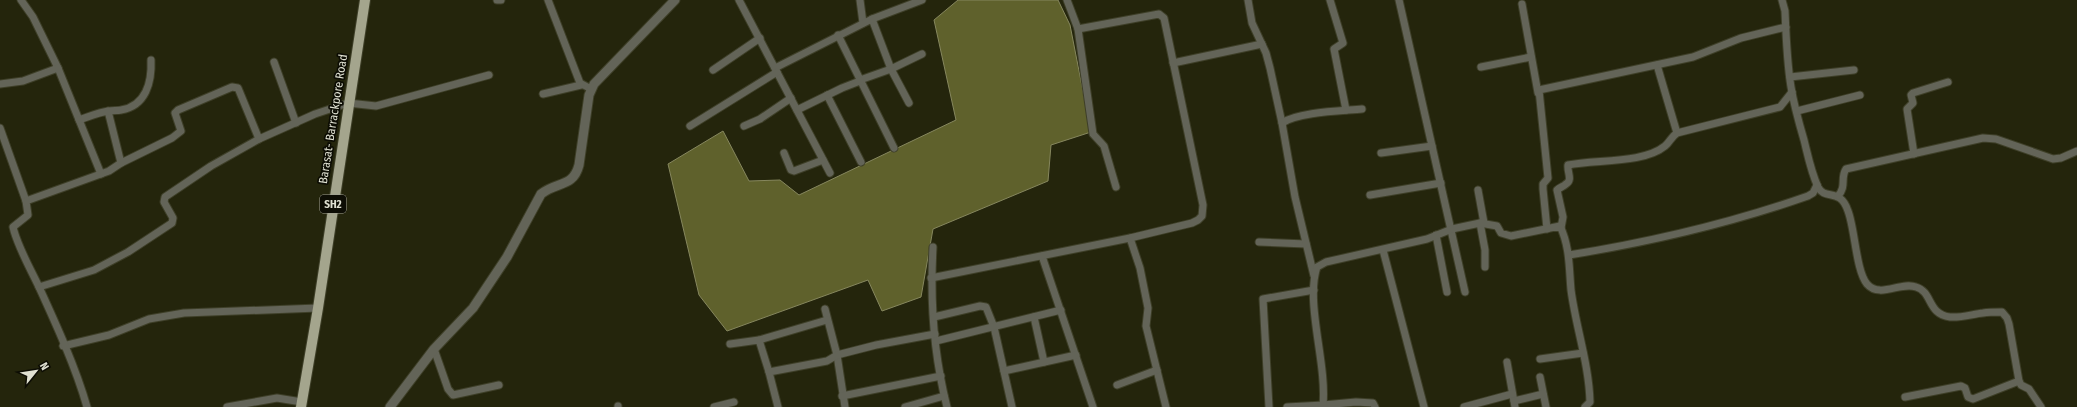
<svg xmlns="http://www.w3.org/2000/svg" width="2077" height="407" font-family="'Fira Sans Condensed',sans-serif">
<rect width="100%" height="100%" fill="#24250c"/>
<polygon fill="#5f612c" stroke="#86875e" points="958,0 1058,0 1070,25 1091,132 1051,145 1048,181 933,229 921,297 882,311 868,280 727,331 699,295 668,164 723,131 749,181 780,180 799,195 956,120 934,20"/>
<g fill="none" stroke-linecap="round" stroke-linejoin="round">
<g stroke="#3e3f28" stroke-width="9">
<g id="minor">
<polyline points="21,0 33,17 58,68"/>
<polyline points="497,0 501,0"/>
<polyline points="548,0 580,83 591,89"/>
<polyline points="739,0 830,173"/>
<polyline points="860,0 863,23"/>
<polyline points="1067,0 1078,29"/>
<polyline points="1248,0 1252,23 1266,53 1270,68 1282,123"/>
<polyline points="1330,0 1343,43 1334,49 1346,110"/>
<polyline points="1399,0 1465,292"/>
<path d="M1782 0 1785 11C1786 36 1787 63 1791 87 1794 105 1799 123 1804 140 1808 156 1811 172 1818 187 1825 201 1840 187 1848 211 1855 229 1856 271 1867 284 1880 299 1901 281 1916 287 1933 292 1927 314 1950 317 1961 318 1973 314 1983 313 1989 312 1995 312 2002 312L2007 318 2009 324 2019 381 2021 385 2029 389 2041 407"/>
<polyline points="1522,4 1538,93"/>
<polyline points="872,19 891,69 909,103"/>
<polyline points="838,35 894,148"/>
<polyline points="274,62 296,123"/>
<polyline points="1173,63 1262,44"/>
<polyline points="1657,65 1677,133"/>
<polyline points="1481,67 1531,57"/>
<polyline points="775,68 872,19 922,0"/>
<polyline points="713,70 760,38"/>
<polyline points="1790,77 1854,70"/>
<polyline points="860,80 891,69 922,54"/>
<polyline points="0,84 23,81 58,68 101,174"/>
<polyline points="543,94 581,85"/>
<polyline points="827,95 861,162"/>
<polyline points="797,110 842,88 860,81"/>
<polyline points="108,111 121,163"/>
<polyline points="1797,111 1860,95"/>
<path d="M79 120C88 117 99 112 109 111 113 110 117 111 121 110 146 106 152 82 151 60"/>
<polyline points="690,126 777,72"/>
<polyline points="744,126 760,119 791,98"/>
<polyline points="0,128 26,201"/>
<polyline points="784,153 791,170 794,171 823,160"/>
<polyline points="1381,153 1432,146"/>
<polyline points="1914,154 1907,109 1913,103 1911,95 1913,93 1948,82"/>
<polyline points="1478,190 1484,223"/>
<polyline points="1370,195 1441,183"/>
<path d="M1838 196C1847 186 1840 178 1846 169L1983 138 1996 139 2053 159 2061 158 2077 151"/>
<polyline points="1480,223 1485,250 1485,267"/>
<path d="M1561 228 1563 217 1557 190C1560 187 1563 187 1566 184 1573 180 1567 172 1568 165 1595 159 1643 164 1665 146 1670 142 1671 137 1677 133L1780 107 1792 92"/>
<polyline points="1547,229 1543,189 1543,184 1548,178 1539,90 1693,57 1741,38 1786,27"/>
<polyline points="1436,235 1447,292"/>
<polyline points="1130,238 1140,268 1148,308 1146,326 1166,407"/>
<polyline points="1259,242 1306,244"/>
<path d="M933 247C930 300 934 356 947 407"/>
<polyline points="1383,250 1424,407"/>
<path d="M1569 255C1650 242 1731 223 1808 196L1813 193 1817 185"/>
<polyline points="1042,256 1093,407"/>
<path d="M1314 276 1295 197 1282 123C1298 112 1342 111 1362 109"/>
<polyline points="931,278 1130,238 1192,223 1198,220 1202,216 1203,205 1164,18 1159,14 1078,29 1093,134 1104,146 1116,187"/>
<polyline points="39,287 94,270 128,252 172,223 173,218 164,202 165,197 211,166 259,139 315,114 348,103 376,106 489,75"/>
<polyline points="825,309 837,355 845,407"/>
<polyline points="934,317 980,306 986,307 994,327 1012,407"/>
<polyline points="1034,317 1044,362"/>
<polyline points="759,340 827,320"/>
<polyline points="936,341 1061,310"/>
<polyline points="730,344 759,340 769,372"/>
<polyline points="63,346 109,335 149,319 184,313 318,308"/>
<polyline points="434,349 448,389 453,395 499,385"/>
<polyline points="1540,359 1583,353"/>
<polyline points="1507,362 1515,407"/>
<polyline points="1004,371 1076,355"/>
<polyline points="1540,377 1546,407"/>
<polyline points="1117,385 1157,370"/>
<polyline points="842,396 941,376"/>
<polyline points="1905,397 1961,386 1965,388 1968,397 1973,399 2019,381"/>
<polyline points="1514,401 1543,394"/>
<polyline points="1323,405 1356,402 1373,403 1375,407"/>
<polyline points="618,406 618,407"/>
<path d="M87 407C76 368 56 324 39 287 30 268 20 251 14 231L13 227 28 215 26 201 109 171 121 163 172 138 181 131 175 113 178 110 232 87 238 88 259 139"/>
<polyline points="227,407 277,398 302,402"/>
<polyline points="714,407 734,402"/>
<polyline points="778,407 769,372 827,361 837,355 876,345 935,334"/>
<polyline points="905,407 944,396"/>
<polyline points="1269,407 1263,299 1314,290"/>
<path d="M1287 407 1323 405C1327 363 1305 303 1317 267L1326 262 1427 239 1452 229 1480 223 1497 226 1501 233 1511 236 1560 226C1570 247 1569 268 1571 290 1576 328 1589 364 1590 402L1585 407"/>
<polyline points="1464,407 1512,394"/>
</g>
</g>
<g stroke="#3e3f28" stroke-width="11">
<path id="tertiary" d="M390 407 434 349 473 308 507 257 541 194C557 181 573 188 579 165L589 95 594 84 675 0"/>
</g>
<g stroke="#3e3f28" stroke-width="12">
<polyline id="primary" points="301,407 318,308 365,0"/>
</g>
<use href="#minor" stroke="#636458" stroke-width="7"/>
<use href="#tertiary" stroke="#636458" stroke-width="9"/>
<use href="#primary" stroke="#a4a58d" stroke-width="10"/>
</g>
<g text-anchor="middle" dominant-baseline="central" stroke-width="3.5" stroke-linejoin="round" paint-order="stroke">
<rect fill="#0d0d04" stroke="#a1a194" stroke-width="1" x="320" y="195" width="26" height="18" rx="3"/>
<g font-size="11" font-weight="bold" fill="#e0e1d2">
<text x="333" y="204">SH2</text>
</g>
<g font-size="12" fill="#e0e1d2" stroke="#0d0d04">
<text transform="translate(333 119) rotate(-81)">Barasat- Barrackpore Road</text>
</g>
</g>
<g transform="translate(36 371) rotate(60)" stroke="#0d0d04" stroke-width="3" paint-order="stroke">
<path d="M0-3L7 15L0 10L-7 15Z" fill="#e0e1d2"/>
<text y="-6" font-size="11" font-weight="bold" text-anchor="middle" fill="#e0e1d2">N</text>
</g>
</svg>
